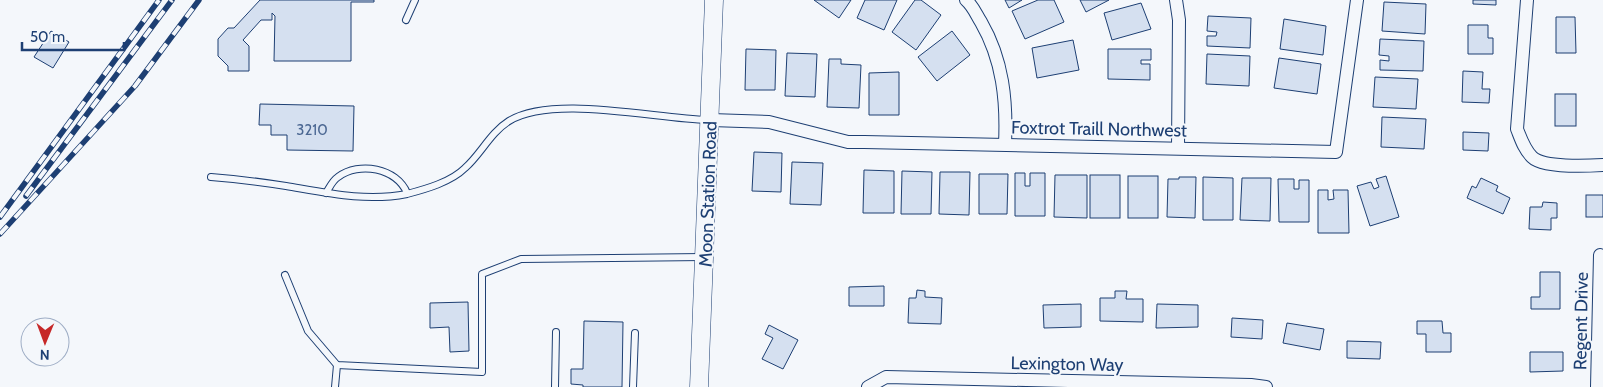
<svg xmlns="http://www.w3.org/2000/svg" width="1603" height="387" font-family="Cabin,sans-serif">
<rect width="100%" height="100%" fill="#f4f7fb"/>
<g fill="#d5e0f0" stroke="#1d3f73">
<polygon points="260,0 374,0 374,2 351,2 351,61 274,61 275,16 272,13 272,20 261,20 243,40 249,46 249,71 228,71 228,66 218,56 218,39 228,28 234,28"/>
<polygon points="814,0 851,0 839,18"/>
<polygon points="865,0 897,0 884,30 857,18"/>
<polygon points="915,0 921,0 941,15 916,50 892,32"/>
<polygon points="1005,0 1022,0 1009,8"/>
<polygon points="1038,0 1054,0 1064,22 1025,39 1012,11"/>
<polygon points="1080,0 1109,0 1086,12"/>
<polygon points="1473,0 1496,0 1496,5 1473,4"/>
<polygon points="1384,2 1426,4 1425,34 1382,31"/>
<polygon points="1141,3 1151,29 1112,40 1104,13"/>
<polygon points="1208,16 1251,18 1250,48 1207,46 1207,36 1216,36 1217,32 1207,31"/>
<polygon points="1556,17 1575,17 1576,53 1556,53"/>
<polygon points="1284,19 1326,26 1323,55 1280,49"/>
<polygon points="1468,25 1488,25 1488,38 1493,38 1493,54 1468,54"/>
<polygon points="51,31 69,42 53,68 34,57"/>
<polygon points="952,31 970,55 937,81 918,57"/>
<polygon points="1380,39 1424,41 1423,71 1380,70 1380,60 1389,61 1389,56 1379,55"/>
<polygon points="1073,40 1079,70 1037,78 1032,48"/>
<polygon points="746,49 776,50 775,90 745,90"/>
<polygon points="1108,49 1151,49 1151,60 1141,60 1141,64 1150,64 1150,80 1108,79"/>
<polygon points="787,53 817,54 815,97 785,96"/>
<polygon points="1207,54 1250,56 1249,86 1206,84"/>
<polygon points="1279,58 1321,64 1317,94 1274,88"/>
<polygon points="829,59 841,59 841,64 861,65 859,108 827,107"/>
<polygon points="1463,71 1483,72 1482,89 1490,89 1489,103 1462,102"/>
<polygon points="899,72 899,115 869,115 869,73"/>
<polygon points="1375,77 1418,79 1416,109 1373,107"/>
<rect x="1555" y="94" width="21" height="32"/>
<polygon points="260,104 354,106 353,151 287,150 287,135 271,135 271,125 259,125"/>
<polygon points="1382,117 1426,119 1424,149 1381,147"/>
<polygon points="1463,132 1489,133 1488,151 1463,150"/>
<polygon points="754,152 782,153 781,192 752,191"/>
<polygon points="792,162 823,163 821,205 790,204"/>
<polygon points="864,170 894,171 894,213 863,213"/>
<polygon points="902,171 932,172 931,214 901,214"/>
<polygon points="940,172 970,172 969,215 939,214"/>
<polygon points="1015,173 1025,173 1025,186 1030,186 1030,173 1045,173 1045,216 1015,216"/>
<polygon points="979,174 1008,174 1007,214 979,214"/>
<polygon points="1055,175 1087,175 1087,218 1054,217"/>
<rect x="1090" y="175" width="30" height="43"/>
<rect x="1128" y="176" width="30" height="42"/>
<polygon points="1386,176 1399,217 1370,226 1357,186 1371,182 1374,189 1379,187 1376,179"/>
<polygon points="1179,177 1196,177 1195,218 1167,217 1168,179 1179,179"/>
<polygon points="1203,177 1233,178 1233,220 1203,220"/>
<polygon points="1242,178 1271,178 1270,221 1240,220"/>
<polygon points="1481,178 1498,186 1496,191 1510,198 1503,214 1467,198 1472,186 1476,188"/>
<polygon points="1278,179 1294,179 1294,189 1299,189 1299,180 1309,180 1309,222 1279,222"/>
<polygon points="1318,190 1328,190 1328,200 1334,199 1333,190 1348,190 1349,233 1318,233"/>
<rect x="1586" y="195" width="17" height="22"/>
<polygon points="1543,202 1557,203 1557,218 1551,218 1551,230 1529,229 1530,207 1542,207"/>
<polygon points="1540,272 1560,272 1560,309 1531,309 1531,297 1540,297"/>
<polygon points="884,286 884,306 849,306 849,287"/>
<polygon points="917,290 925,291 925,297 942,298 941,324 908,323 909,298 916,298"/>
<polygon points="1115,291 1127,291 1126,299 1143,299 1143,322 1100,321 1100,298 1115,298"/>
<polygon points="468,302 469,351 450,352 449,327 430,328 430,303"/>
<polygon points="1081,304 1081,327 1044,328 1043,305"/>
<polygon points="1157,304 1198,305 1198,327 1156,328"/>
<polygon points="1232,318 1263,320 1262,339 1231,337"/>
<polygon points="584,321 623,322 622,387 583,387 583,385 571,384 571,369 583,369"/>
<polygon points="1417,321 1442,321 1443,333 1451,333 1451,352 1426,352 1426,334 1417,334"/>
<polygon points="1287,323 1324,329 1320,350 1283,343"/>
<polygon points="769,325 798,340 783,369 762,359 773,338 765,334"/>
<polygon points="1347,341 1381,342 1380,359 1347,358"/>
<polygon points="1530,352 1563,352 1563,371 1530,372"/>
</g>
<g fill="none" stroke-linecap="round" stroke-linejoin="round">
<g stroke="#1d3f73" stroke-width="8">
<g id="lane">
<polyline points="406,20 415,0"/>
<path d="M211 177C237 179 261 182 286 186 327 193 366 202 407 194 426 189 451 182 465 168 481 154 490 133 509 121 553 94 656 119 707 120"/>
<path d="M326 193C330 187 332 181 338 177 359 161 397 168 407 193"/>
<polyline points="285,275 308,331 337,365 482,372 482,274 521,259 704,257"/>
<polyline points="335,387 337,365"/>
<polyline points="555,387 556,332"/>
<polyline points="633,387 635,333"/>
</g>
</g>
<g stroke="#1d3f73" stroke-width="14">
<g id="street">
<path d="M966 0C973 6 976 14 981 22 1003 60 1007 101 1005 144"/>
<polyline points="1176,0 1179,20 1178,148"/>
<path d="M1527 0 1517 129C1521 139 1524 149 1532 157 1543 168 1587 166 1603 165"/>
<polyline points="711,120 769,122 848,142 864,142 1336,152 1357,0"/>
<polyline points="868,387 886,377 1251,385 1266,387"/>
<polyline points="1597,387 1600,255"/>
</g>
</g>
<g stroke="#1d3f73" stroke-width="19">
<polyline id="secondary" points="699,387 714,0"/>
</g>
<use href="#lane" stroke="#f4f7fb" stroke-width="6"/>
<use href="#street" stroke="#f4f7fb" stroke-width="12"/>
<use href="#secondary" stroke="#f4f7fb" stroke-width="18"/>
<g stroke="#1d3f73" stroke-width="5.5">
<g id="rail">
<polyline points="26,196 172,0"/>
<polyline points="0,217 159,0"/>
<polyline points="0,234 135,86 199,0"/>
</g>
</g>
<use href="#rail" stroke="#f4f7fb" stroke-width="4" stroke-dasharray="11" stroke-linecap="butt"/>
</g>
<g text-anchor="middle" dominant-baseline="central" stroke-width="4" stroke-linejoin="round" paint-order="stroke">
<g font-size="15" fill="#4b6792">
<text x="312" y="130">3210</text>
</g>
<g font-size="18" fill="#1d3f73" stroke="#f4f7fb">
<text transform="translate(1099 129) rotate(1)">Foxtrot Traill Northwest</text>
<text transform="translate(708 194) rotate(-88)">Moon Station Road</text>
<text transform="translate(1581 321) rotate(-89)">Regent Drive</text>
<text transform="translate(1067 364) rotate(1)">Lexington Way</text>
</g>
</g>
<g transform="translate(45 342) rotate(181)"><circle r="24" fill="#f4f7fb" stroke="#9eadc5"/>
<path d="M0-4L9 19L0 12L-9 19Z" fill="#c62828"/>
<text y="-8" font-size="14" font-weight="bold" text-anchor="middle" fill="#1d3f73">N</text>
</g>
<path d="M22 42v8h102v-8" fill="none" stroke="#1d3f73" stroke-width="2.5"/>
<text x="30" y="42" font-size="15" fill="#1d3f73" stroke="#f4f7fb" stroke-width="4" paint-order="stroke">50 m</text>
</svg>
